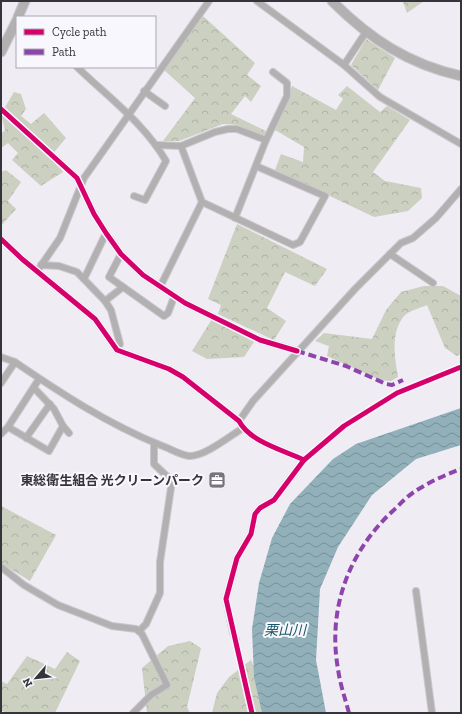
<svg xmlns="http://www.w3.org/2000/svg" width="462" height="714" font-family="'Zilla Slab','Noto Sans JP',serif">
<defs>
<pattern id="forest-crowns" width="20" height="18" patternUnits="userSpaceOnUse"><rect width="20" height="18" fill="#cbd0c1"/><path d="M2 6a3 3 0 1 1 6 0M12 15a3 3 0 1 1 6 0" fill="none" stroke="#afb3a7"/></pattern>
<pattern id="water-waves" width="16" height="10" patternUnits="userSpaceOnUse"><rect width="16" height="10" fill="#91b0ba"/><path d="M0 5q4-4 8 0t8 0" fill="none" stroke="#779098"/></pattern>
</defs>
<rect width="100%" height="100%" fill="#efecf4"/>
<g fill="url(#forest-crowns)">
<polygon points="404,1 424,1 407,13 403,2"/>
<polygon points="203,16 255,63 247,75 261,86 251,102 245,96 231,114 266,131 263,137 238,125 223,124 179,141 163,141 195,98 164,70"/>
<polygon points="366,39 395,58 378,90 351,65"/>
<polygon points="292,86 336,110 343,99 338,95 347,86 380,112 387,106 410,120 373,172 385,181 421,188 422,198 408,211 374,217 275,170 281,154 303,162 304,147 275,130"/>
<polygon points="14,92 21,94 26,109 21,116 31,124 44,113 66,138 50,157 63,172 41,186 12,160 18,153 8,143 1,148 1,134 5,130 1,114"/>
<polygon points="6,170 21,182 8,201 16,209 1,226 1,172"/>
<polygon points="237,224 327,269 315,286 285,272 267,308 286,321 274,340 218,314 221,305 208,299"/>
<path d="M424 286H443L461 296V354L457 356 445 348 427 305C420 308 409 311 404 316 390 333 395 358 398 377L391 381 380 380 327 356 329 346 315 341 324 333 372 339 386 310 401 292Z"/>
<polygon points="212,319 254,342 244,357 207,359 192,351"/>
<polygon points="1,506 56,535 30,581 1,563"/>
<polygon points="190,641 201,648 187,707 190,713 147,713 142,668 168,646"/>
<polygon points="67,652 80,661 55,713 6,713 1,710 1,681 7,684 27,656 55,669"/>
<polygon points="251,660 273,713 212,713 217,693 229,677"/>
</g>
<polygon fill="url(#water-waves)" points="461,408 461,445 416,459 372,495 338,547 320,589 316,660 326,713 262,713 254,677 252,629 259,583 272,538 290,504 333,459 356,444"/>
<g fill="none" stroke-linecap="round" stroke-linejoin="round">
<g stroke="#cac8ce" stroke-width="8">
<g id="street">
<polyline points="257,1 344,65 380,97 461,144"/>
<polyline points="344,65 366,32"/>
<path d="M77 67C108 97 144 123 166 161L145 200 134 196"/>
<polyline points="144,91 165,106"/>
<polyline points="1,109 77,178 94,214 106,233 121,254 143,275 185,303 260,340 297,351"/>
<polyline points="157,145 181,146 215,132 228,129 237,129 266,140"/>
<polyline points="181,146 202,202 293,245 300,242 325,196 256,166"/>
<polyline points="235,218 266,140 287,96 287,83 273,72"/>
<path d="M1 239 22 259 95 319 117 350 169 369 183 377 239 421C250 442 283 450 304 460L274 500 260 508 255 514 251 534 237 558 226 599 233 633 236 640"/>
<polyline points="121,254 109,277 164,316 168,313 174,297"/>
<polyline points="390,254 433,283"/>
<polyline points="41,265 59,266 77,272 105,301 111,310 120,344 117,350"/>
<polyline points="38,270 60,238 84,178 209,1"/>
<polyline points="84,279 106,233"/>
<polyline points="160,287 202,202"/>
<polyline points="105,301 123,287"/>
<path d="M1 357 15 362C62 394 108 424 160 445 169 448 180 455 189 456 204 457 230 436 243 428"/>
<polyline points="1,383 15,362"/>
<polyline points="34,388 54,409 63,426 69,433"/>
<polyline points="239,421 253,401 355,289 401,243 413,238 436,218 461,189"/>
<polyline points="8,427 49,451 63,426"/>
<polyline points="1,434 8,427 39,379"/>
<polyline points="26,438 50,404"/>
<polyline points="1,567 24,585 58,605 112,626 136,629 142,634 167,685 151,695 133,713"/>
<polyline points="416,591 432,713"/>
<polyline points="139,631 146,624 160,593 160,562 172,481 154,464 154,443"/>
</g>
</g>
<g stroke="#cac8ce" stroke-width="11">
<g id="secondary">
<path d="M332 1C370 39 408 64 461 76"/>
<polyline points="18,17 25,1"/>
<polyline points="1,52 17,20"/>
</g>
</g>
<use href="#street" stroke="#b3b0b1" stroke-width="6"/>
<use href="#secondary" stroke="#b3b0b1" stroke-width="9"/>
<g stroke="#8e44ad" stroke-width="4" stroke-dasharray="8 4" stroke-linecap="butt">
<polyline points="297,351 346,366 386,384 392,385 403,380"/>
<path d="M349 713C345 698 340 684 338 669 327 607 350 549 396 508 402 502 408 496 414 492 429 482 445 475 461 469"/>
</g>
<g stroke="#f9f7fe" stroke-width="8">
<g id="cycleway">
<polyline points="1,109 77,178 94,214 106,233 121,254 143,275 185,303 260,340 297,351"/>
<path d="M1 239 22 259 95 319 117 350 169 369 183 377 239 421C250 442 283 450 304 460"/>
<polyline points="252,713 226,599 237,558 251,534 255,514 260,508 274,500 304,460 344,426 397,393 461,367"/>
</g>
</g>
<use href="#cycleway" stroke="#d6006c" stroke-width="5"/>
</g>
<defs>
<g id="office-square" transform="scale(0.9)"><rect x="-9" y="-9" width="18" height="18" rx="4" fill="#77747c" stroke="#f9f7fe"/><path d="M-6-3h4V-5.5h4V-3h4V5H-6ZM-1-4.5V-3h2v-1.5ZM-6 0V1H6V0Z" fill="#fff"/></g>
</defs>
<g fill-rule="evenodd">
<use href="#office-square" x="217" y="480"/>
</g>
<g text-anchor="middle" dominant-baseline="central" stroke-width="4" stroke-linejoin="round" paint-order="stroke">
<g font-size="13" font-weight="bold" fill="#36343b" stroke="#f9f7fe" text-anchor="end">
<text x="204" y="480">東総衛生組合 光クリーンパーク</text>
</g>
<g font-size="14" font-style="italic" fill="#195764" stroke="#f9f7fe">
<text x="285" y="630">栗山川</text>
</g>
</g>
<rect width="462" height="714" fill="none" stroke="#36343b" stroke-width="4"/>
<rect x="16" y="16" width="140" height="52" fill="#f9f7fe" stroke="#aba9b0"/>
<rect x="24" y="29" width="20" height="6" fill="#d6006c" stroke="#aba9b0"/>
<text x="52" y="36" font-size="12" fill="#36343b">Cycle path</text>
<rect x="24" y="49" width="20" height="6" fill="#8e44ad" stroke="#aba9b0"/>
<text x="52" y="56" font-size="12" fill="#36343b">Path</text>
<g transform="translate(36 678) rotate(242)" stroke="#f9f7fe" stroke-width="3" paint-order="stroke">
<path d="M0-3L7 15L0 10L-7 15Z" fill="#36343b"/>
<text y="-6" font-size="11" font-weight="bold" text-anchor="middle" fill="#36343b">N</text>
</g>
</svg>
